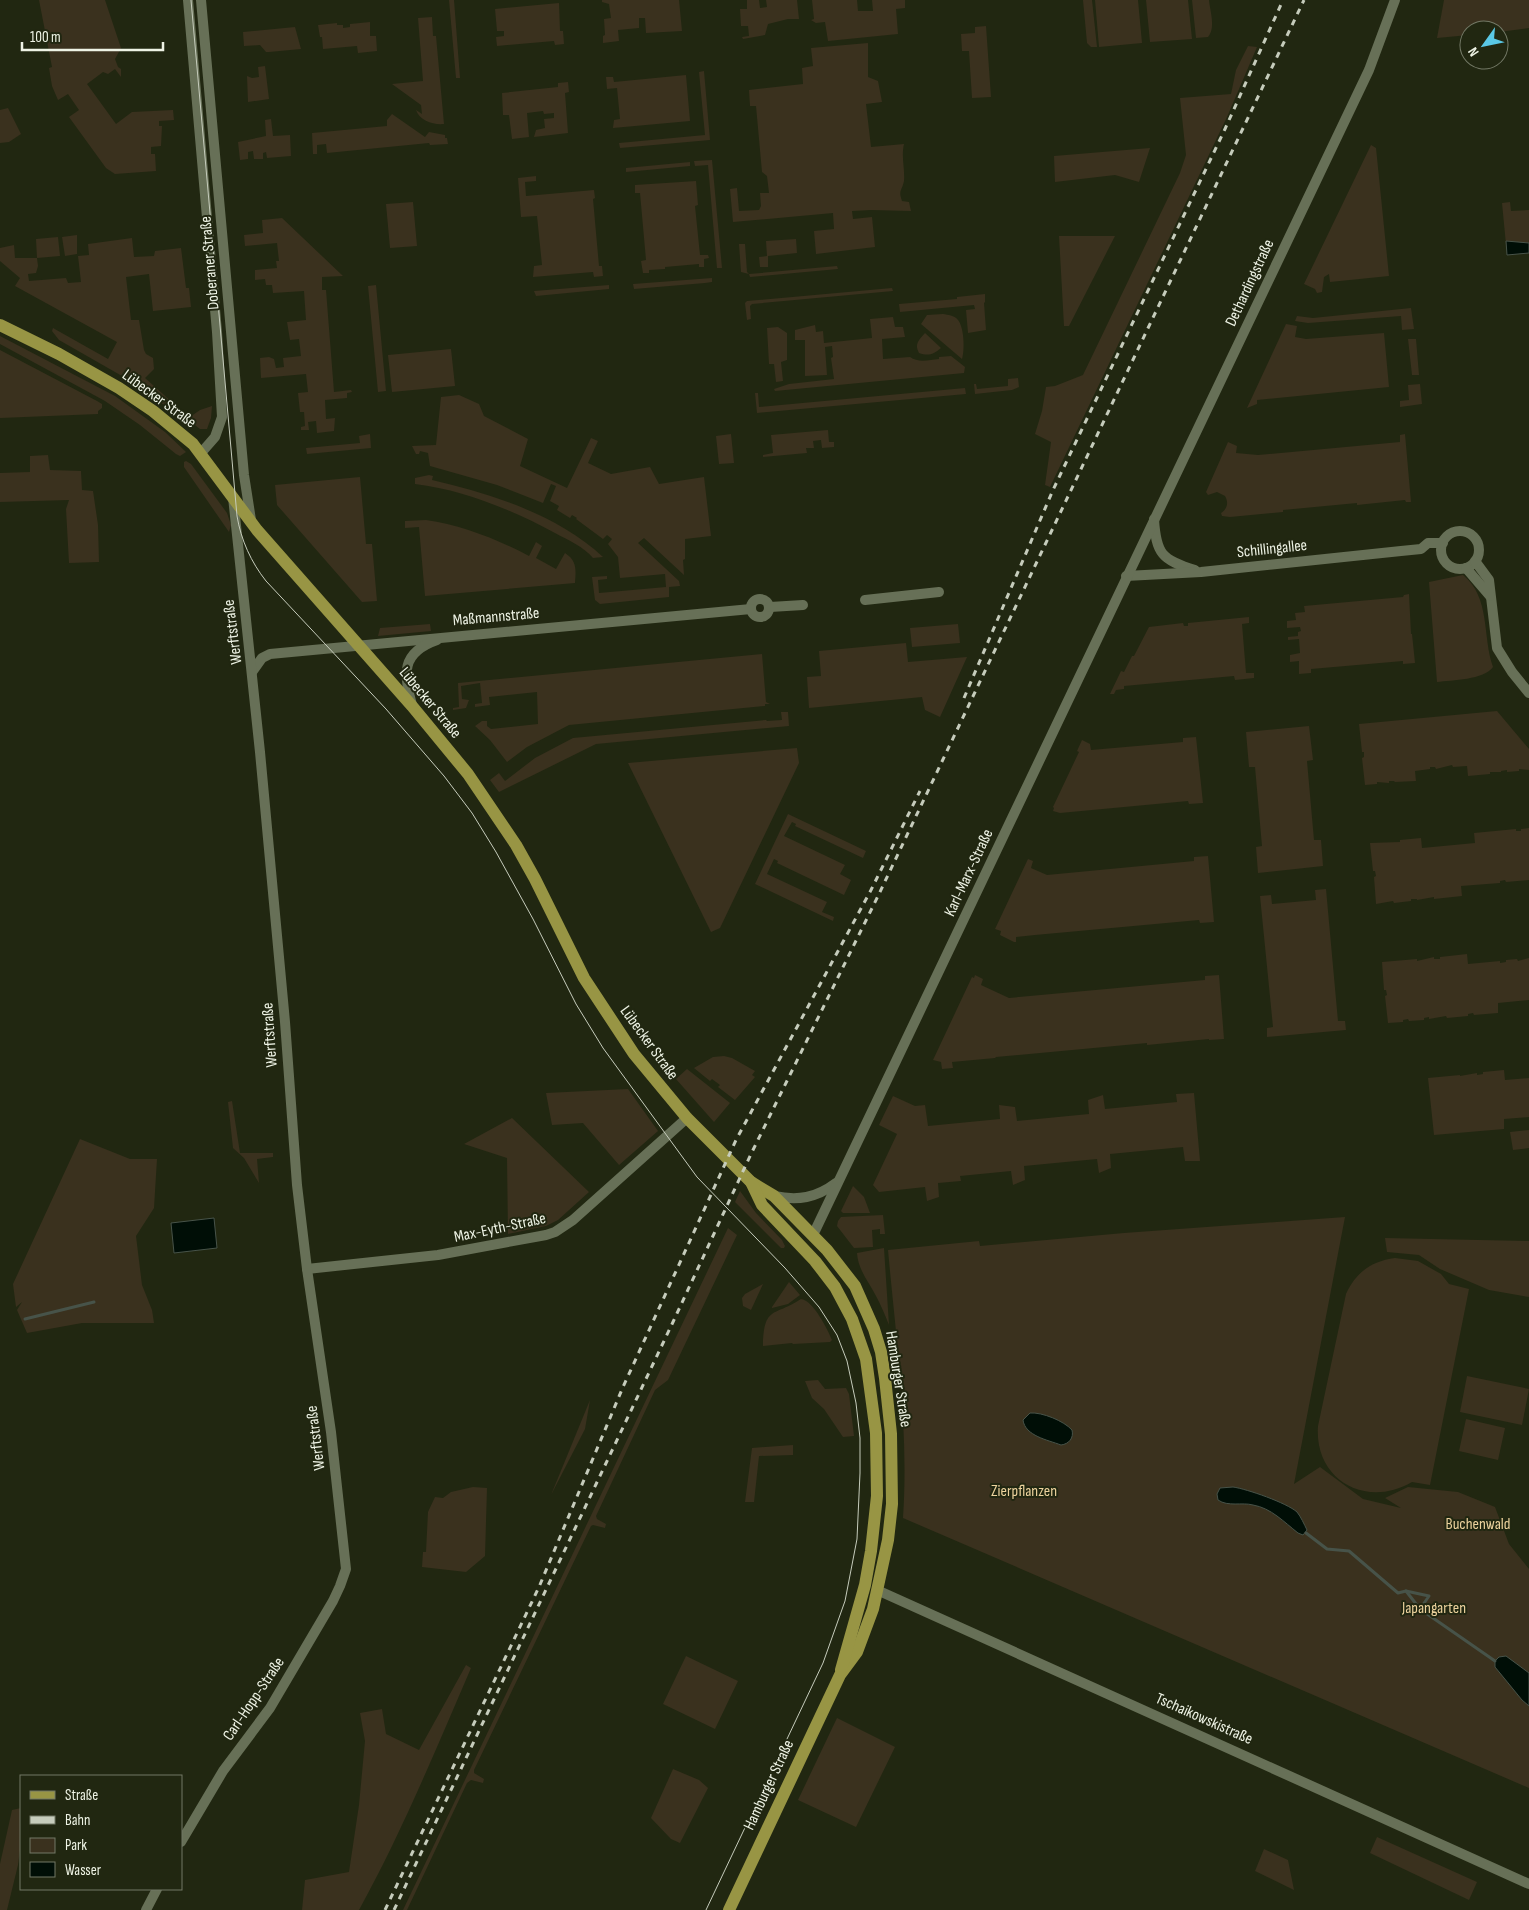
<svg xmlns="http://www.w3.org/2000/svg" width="1529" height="1910" font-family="'Sofia Sans Condensed',sans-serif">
<rect width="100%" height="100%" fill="#212711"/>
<g fill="#3a311e">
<polygon points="39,0 105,0 121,48 115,59 118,67 121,69 121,77 115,69 108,74 103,72 87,84 116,124 132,112 173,110 174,120 159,121 159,126 162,126 161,146 151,147 151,154 155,154 156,171 115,174 106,168 69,117 79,110 68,94 58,100 52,86 49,68 52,67"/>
<polygon points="449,0 454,0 460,78 456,78"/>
<polygon points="602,0 679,0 682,31 646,33 645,18 639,18 639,28 618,30 619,41 603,43 603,36 605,35 604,19 611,18 609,4 602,2"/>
<polygon points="747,0 759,0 760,8 767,7 766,0 797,0 799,19 788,19 768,24 765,35 743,39 742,37 749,36 748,26 741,26 740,9 747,9"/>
<polygon points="812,0 857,0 858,11 873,11 872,0 905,0 905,8 896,9 898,34 828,41 825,22 816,23 811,20 814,19"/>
<polygon points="1083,0 1092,0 1097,47 1091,47 1087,43"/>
<polygon points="1095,0 1138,0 1142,43 1099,47"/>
<polygon points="1146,0 1188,0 1192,39 1150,42"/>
<path d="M1192 0H1209C1210 11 1216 28 1208 37L1196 38Z"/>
<polygon points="1444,0 1529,0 1529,28 1499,32 1499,30 1469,30 1469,35 1437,38"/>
<polygon points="559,3 560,31 563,31 564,44 555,45 554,41 497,46 496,37 504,36 504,31 497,31 495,9"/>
<path d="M432 17 433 36H436L444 124C433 125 420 121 416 110L422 114 421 105 392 84 423 81 418 18Z"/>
<polygon points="370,22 370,36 376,36 377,51 358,53 357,46 323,49 322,37 320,37 318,25 337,23 337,25 343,25 343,28 350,27 350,24"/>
<polygon points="986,26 991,97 972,98 969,51 962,51 961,34 975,33 975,27"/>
<polygon points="295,27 301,49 269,52 266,52 260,45 244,46 243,32"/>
<path d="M868 43V77L878 81 882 102 866 104 871 147 904 144C901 157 905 168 904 181 902 191 898 190 902 201L909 202 911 211 871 210 852 211 853 219 872 217 875 247 816 254 814 231 834 229 833 213 733 222 730 189 737 188 739 211 759 210 761 206 760 193H769L767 176 762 172 756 106H750L749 90 803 84 802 68 813 66 811 48Z"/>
<polygon points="1248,46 1257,47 1227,117 1050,487 1045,485 1051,442 1035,434 1042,411 1046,387 1055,386 1083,375 1180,173 1186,155 1180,98 1231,94 1236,70"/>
<polygon points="265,66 269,99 248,102 247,76 252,78 259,77 258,67"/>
<polygon points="704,71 710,140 620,148 619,143 705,135 699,72"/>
<polygon points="686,75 690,121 613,128 614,120 620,119 617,88 607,89 606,77 613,77 614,82"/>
<polygon points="568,82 569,92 565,93 568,133 534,137 536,130 545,128 544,119 554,118 554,113 544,114 543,111 527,113 529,137 512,139 509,115 503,115 502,93 558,87 558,83"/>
<polygon points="8,108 21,134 9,142 0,143 0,110"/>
<polygon points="392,114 425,137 429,132 445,135 445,138 447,138 448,144 430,145 429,143 327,153 326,144 317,145 317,154 313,154 312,133 387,126 387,120"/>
<polygon points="271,119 273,136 290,135 291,156 267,158 266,152 263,153 263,159 254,159 253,151 248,152 248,159 240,160 238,142 266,136 265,120"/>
<polygon points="1371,145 1376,148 1389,276 1330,282 1329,274 1324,277 1322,292 1317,293 1315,289 1304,284"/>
<polygon points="1150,148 1139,182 1115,175 1055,182 1054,156"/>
<polygon points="712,160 722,268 717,268 708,165 695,166 694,161"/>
<polygon points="690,162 690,166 626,172 626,168"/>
<polygon points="536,176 536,181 525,182 526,196 594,190 595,198 593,199 599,266 602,266 603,276 594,277 593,272 533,277 534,266 542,265 537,216 521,217 518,178"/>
<polygon points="696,181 698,205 695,206 700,255 708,255 709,258 704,259 704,267 699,267 699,264 665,267 665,269 649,270 649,273 643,273 641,261 646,260 640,193 635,193 635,185"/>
<polygon points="413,202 417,246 390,248 386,204"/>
<polygon points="1510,202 1511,211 1529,210 1529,253 1507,255 1502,203"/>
<polygon points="282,218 343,276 322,277 322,290 326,290 334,392 351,390 352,392 347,393 347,398 325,400 326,419 335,418 334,431 317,433 316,421 308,422 309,430 301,430 301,427 305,426 304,412 300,412 298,393 308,392 306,374 261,378 260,358 269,357 274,359 276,368 284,367 283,358 301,356 299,339 290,340 287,322 306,320 304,291 273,293 272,285 266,285 265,279 255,280 255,270 277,268 276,261 279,261 277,243 245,246 244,235 263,233 262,220"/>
<polygon points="77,235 77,254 65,256 62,237"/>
<polygon points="1059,236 1115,236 1069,326 1064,326"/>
<polygon points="58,237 60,256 37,258 38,266 36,273 28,274 29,281 66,278 68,283 81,282 78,256 89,255 88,244 132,238 134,257 154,256 155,251 181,248 186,288 189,288 191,307 153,311 149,274 126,277 131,320 139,320 144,350 146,354 153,358 154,369 145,378 183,412 179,416 136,384 59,340 52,331 53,328 108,359 117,342 15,286 20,278 0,261 0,248 14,245 15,258 37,258 36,239"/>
<polygon points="796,239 797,253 768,256 768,267 760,267 759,257 767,256 766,241"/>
<polygon points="739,244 745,244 747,272 749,274 837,266 838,269 750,277 749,274 741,272"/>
<polygon points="712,278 712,282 705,283 634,289 633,284"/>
<polygon points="376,285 386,391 378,392 368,286"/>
<polygon points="609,285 609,289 536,296 534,291"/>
<polygon points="892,288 893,291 752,304 750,306 751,319 747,320 745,303 747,301"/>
<polygon points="985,294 985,302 984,303 986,330 968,333 966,310 975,309 974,305 900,312 899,304 957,299 957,297"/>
<polygon points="1411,308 1414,329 1402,330 1401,316 1308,323 1295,321 1297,316 1313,318"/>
<path d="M943 314C948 315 954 315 958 320 964 327 965 350 962 359L921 324 927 315Z"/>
<path d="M893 317 895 327H903L905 337 882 339 883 359 910 357C918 363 929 360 939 359V357L951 356 965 367 964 373 775 391 774 389 789 384 834 379 831 358 833 357 832 346 825 347 827 375 805 376V340H795V330L815 325 816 332 823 331 824 343 872 338 870 319Z"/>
<polygon points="1286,324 1297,326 1295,337 1306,339 1384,333 1389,387 1257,400 1257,404 1247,408"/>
<polygon points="778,327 787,333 787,360 781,362 783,381 776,382 774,364 769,364 767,328"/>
<path d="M925 333 941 348C933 355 928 356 919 353 914 344 919 340 925 333Z"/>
<polygon points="0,336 115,396 165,432 186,452 180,456 176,454 140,425 105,401 0,344"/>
<polygon points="1408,339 1416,339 1419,375 1412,375"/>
<polygon points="451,349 455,386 392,392 388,355"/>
<polygon points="0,350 97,401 102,404 102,408 98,411 98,414 0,418"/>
<polygon points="1018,378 1019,387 1012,390 975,394 974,384 976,384 977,389 1008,386 1008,379"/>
<polygon points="1420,384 1422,404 1400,407 1400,401 1409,400 1408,385"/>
<polygon points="965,388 966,394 757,413 755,393 758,393 759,407"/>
<polygon points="459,395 479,404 484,416 528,439 520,466 567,488 591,438 598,441 588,463 611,474 650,467 659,484 704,477 711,536 685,539 685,559 683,560 684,575 644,538 638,543 679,581 680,586 669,587 669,597 600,604 595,600 592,577 607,576 607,579 598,580 599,593 666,587 665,574 620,578 618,557 608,544 612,539 607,535 603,539 576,519 577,518 572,515 570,518 557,510 559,506 550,501 556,486 551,484 543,503 497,485 430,466 428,453 420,451 419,454 416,454 412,446 436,445 441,397"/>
<polygon points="212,406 211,418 207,429 200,429 187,419 200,410"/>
<polygon points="828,430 829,442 834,442 834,447 822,448 821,440 813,441 814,448 806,448 807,453 763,457 763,455 773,453 771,435"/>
<polygon points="370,434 371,448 307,454 306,448 360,443 359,436"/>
<polygon points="731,434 734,463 719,464 716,436"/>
<path d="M1405 434 1411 502H1406L1405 500 1357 505V503L1283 510V512L1230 517 1222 516 1221 513C1227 509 1229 503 1225 496L1217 492 1208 495 1206 492 1228 442 1237 446 1236 453 1258 455 1400 442V435Z"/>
<polygon points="48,455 50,470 81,471 82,490 93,491 98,525 99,562 69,563 66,509 69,500 0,502 0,473 30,472 30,456"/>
<polygon points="186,461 191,464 227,513 231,525 229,532 184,467 184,462"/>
<path d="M429 475 433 476 432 480C492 494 558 515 603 557L593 558C584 547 568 540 555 533 512 510 464 490 415 484V478Z"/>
<polygon points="360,477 366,544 372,544 377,601 362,602 277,505 275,485"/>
<path d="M426 520C461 525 497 539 529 556L536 542 542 546 536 558 556 569 565 553C577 561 576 569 575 583L425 596 419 527 405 528V521Z"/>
<path d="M1463 575C1491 598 1482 636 1493 667 1484 680 1452 680 1437 682L1429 582Z"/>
<polygon points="1409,594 1411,634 1412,634 1415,663 1403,664 1403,661 1311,669 1311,673 1299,674 1299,661 1290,662 1290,655 1300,653 1299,639 1288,640 1288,637 1298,636 1298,632 1301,631 1300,627 1287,628 1287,621 1296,620 1295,613 1305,612 1304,606 1403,597 1404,595"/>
<polygon points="1249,617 1249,623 1242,624 1246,673 1254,673 1254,678 1235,680 1234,676 1124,686 1124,689 1116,690 1114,694 1110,694 1121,671 1124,672 1132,656 1134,656 1149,627 1183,623 1184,626 1188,626 1188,623"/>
<polygon points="430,624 431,631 378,636 380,628"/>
<polygon points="958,624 960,643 912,647 910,628"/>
<polygon points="906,643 908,662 967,657 940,717 925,710 922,697 809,708 807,677 821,676 819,651"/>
<polygon points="762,654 766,702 770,704 765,704 765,706 569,725 527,747 507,762 490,740 475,726 482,721 487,721 487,726 491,729 538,724 537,692 489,697 490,705 475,707 475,704 482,703 480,683 461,686 462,699 469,700 466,708 453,710 453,708 459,707 458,683"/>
<polygon points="1497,711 1529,749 1529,770 1519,769 1519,771 1507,772 1507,770 1501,771 1501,772 1490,772 1490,774 1468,776 1467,766 1453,767 1452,765 1436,769 1435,767 1430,767 1430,769 1415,771 1416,781 1395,782 1394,781 1389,781 1389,783 1377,782 1377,784 1365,785 1362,758 1364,757 1364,752 1362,752 1359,724"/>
<polygon points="781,712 788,712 789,726 596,744 499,792 490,780 499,773 505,781 535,758 573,738 766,720 767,721 782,720"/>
<polygon points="1309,726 1313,760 1307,761 1314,840 1321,840 1323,866 1258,873 1256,847 1262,846 1255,767 1249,767 1246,732"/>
<polygon points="1196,737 1203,803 1189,804 1188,801 1060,813 1053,811 1054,808 1053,807 1079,752 1077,751 1082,740 1090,744 1091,750 1183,742 1183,738"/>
<polygon points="797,748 799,763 720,928 711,932 628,763"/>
<polygon points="788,814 866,851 863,858 795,826 796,824 792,822 784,836 845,865 840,874 851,880 844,895 777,863 778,861 774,859 767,874 827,902 822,912 834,917 833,921 755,884"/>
<polygon points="1529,828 1529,880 1506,882 1505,880 1500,881 1500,883 1461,886 1462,896 1434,899 1434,897 1417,900 1417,899 1411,899 1411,901 1394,903 1393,901 1376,904 1374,877 1376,876 1375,871 1373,871 1370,843 1400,842 1400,840 1421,838 1422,848 1475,843 1474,833 1516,829 1516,831 1521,831 1521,829"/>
<polygon points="1208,856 1214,922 1200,923 1199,920 1035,935 1016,937 1016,942 1014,942 1000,935 1001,931 995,929 1028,859 1033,861 1031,868 1047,875 1194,861 1194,857"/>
<polygon points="1326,889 1338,1021 1345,1021 1346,1030 1267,1037 1267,1028 1273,1027 1260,896 1271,895 1272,904 1316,900 1315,890"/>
<polygon points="1467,954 1468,964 1500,961 1500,963 1506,962 1506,960 1517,959 1518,961 1529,958 1529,1000 1498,1003 1498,1013 1474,1015 1473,1013 1468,1014 1468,1016 1447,1018 1446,1016 1429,1019 1429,1017 1424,1018 1424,1020 1409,1021 1408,1019 1403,1020 1403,1022 1388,1023 1385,996 1387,995 1386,990 1384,990 1382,962 1417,959 1417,961 1434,957 1434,959 1440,959 1440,957"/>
<polygon points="975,975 983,979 981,985 1009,998 1205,980 1205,976 1219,975 1224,1039 1209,1040 1209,1039 1147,1045 1147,1043 996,1057 995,1058 952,1062 953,1068 942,1069 941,1062 933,1060 972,977 974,978"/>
<polygon points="724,1056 732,1058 755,1071 752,1075 755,1077 735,1100 718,1087 720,1085 712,1079 710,1081 694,1068 713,1057"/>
<polygon points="687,1069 730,1103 714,1122 676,1079"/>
<polygon points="1504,1070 1505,1080 1529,1078 1529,1117 1504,1119 1504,1129 1434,1135 1428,1078 1460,1075 1460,1076 1477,1073 1477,1075 1483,1074 1483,1072"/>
<polygon points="628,1089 658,1131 619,1165 583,1123 552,1125 546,1093"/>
<polygon points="1194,1093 1200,1161 1185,1161 1183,1147 1110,1154 1111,1168 1099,1173 1097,1159 1024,1166 1025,1180 1013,1185 1011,1171 960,1176 961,1181 938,1183 939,1197 927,1201 925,1187 879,1192 873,1185 897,1134 879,1125 893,1096 915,1106 925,1105 928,1126 1000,1119 999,1105 1015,1107 1017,1121 1089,1114 1088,1100 1103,1095 1105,1109 1177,1102 1176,1094"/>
<polygon points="232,1101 240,1153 273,1153 273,1157 257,1159 259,1183 244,1158 233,1148 228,1102"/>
<polygon points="512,1118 589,1192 558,1220 546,1226 508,1234 507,1158 464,1144"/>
<polygon points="1529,1130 1529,1148 1513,1150 1510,1132"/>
<polygon points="80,1139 130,1159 157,1159 154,1208 136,1236 142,1285 152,1310 154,1323 82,1323 27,1333 17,1310 22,1302 16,1307 13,1284"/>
<polygon points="853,1186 864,1197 870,1213 843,1213 841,1211"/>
<polygon points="740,1191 756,1213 782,1240 785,1246 784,1248 781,1248 735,1202"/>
<polygon points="883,1215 885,1234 880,1234 880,1229 872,1230 873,1247 854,1248 837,1226 838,1221 841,1217"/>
<path d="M1345 1217 1294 1484 1320 1467 1363 1499 1401 1508 1385 1498 1408 1487 1458 1492 1495 1507 1509 1544 1529 1569V1788L903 1518C909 1428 896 1339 888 1250L979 1241 980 1246 1124 1233Z"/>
<polygon points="728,1228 737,1235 668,1380 655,1390 596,1516 597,1519 606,1524 605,1528 593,1525 591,1526 474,1770 474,1773 484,1779 483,1783 471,1780 467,1783 407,1910 403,1910"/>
<polygon points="1385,1238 1529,1241 1529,1297 1489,1290 1440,1269 1419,1255 1387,1252"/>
<path d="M884 1248 889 1325C885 1315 881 1305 876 1296 869 1282 858 1270 857 1253Z"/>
<path d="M1395 1258 1418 1261 1441 1274 1449 1284 1469 1289 1430 1485 1412 1482C1366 1509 1314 1480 1318 1426L1346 1294C1356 1272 1372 1261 1395 1258Z"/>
<polygon points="789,1282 800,1295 788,1304 772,1308 772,1307"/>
<polygon points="763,1284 751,1310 743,1306 742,1298 745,1294"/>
<path d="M801 1299C813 1300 828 1330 832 1340L830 1342 793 1344 792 1343 763 1346C764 1305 774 1317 801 1299Z"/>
<polygon points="1467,1376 1529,1389 1522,1425 1460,1412"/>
<polygon points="818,1380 825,1389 846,1388 849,1394 854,1436 843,1437 824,1409 812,1398 805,1381"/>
<polygon points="590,1400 585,1429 551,1495"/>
<polygon points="1466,1419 1505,1428 1498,1460 1459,1451"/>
<polygon points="793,1445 793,1455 759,1456 754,1502 745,1502 752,1448"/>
<polygon points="473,1487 487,1488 485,1556 466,1572 422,1567 423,1552 426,1552 428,1512 435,1497 443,1498 451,1492"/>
<polygon points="686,1656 738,1681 715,1729 663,1704"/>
<path d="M466 1665 471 1668C436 1749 402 1832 359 1910H302L305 1880 349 1872 359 1805 365 1741 360 1713 382 1709 386 1734 419 1750Z"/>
<polygon points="837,1718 895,1747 856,1827 798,1800"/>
<polygon points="673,1769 699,1780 708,1788 680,1843 671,1839 651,1818"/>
<polygon points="21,1808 21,1843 18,1865 7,1910 0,1910 0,1864 12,1810"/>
<polygon points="1377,1837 1477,1882 1469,1900 1370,1853"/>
<polygon points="1264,1849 1288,1860 1294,1890 1255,1871"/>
</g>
<g fill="#000e06" stroke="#475349">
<polygon points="1506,241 1529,243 1529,253 1507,255"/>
<polygon points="214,1218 217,1248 174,1253 171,1223"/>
<path d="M1030 1413C1042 1412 1064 1421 1072 1430 1074 1438 1069 1444 1061 1445 1048 1440 1025 1436 1023 1420Z"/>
<path d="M1233 1487C1247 1489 1287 1503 1297 1512 1301 1517 1304 1524 1307 1530L1303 1535 1298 1533C1284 1522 1271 1508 1253 1505 1242 1502 1228 1507 1218 1500L1217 1494 1220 1488Z"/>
<polygon points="1506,1656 1529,1673 1529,1706 1522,1700 1495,1667 1495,1661 1499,1657"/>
</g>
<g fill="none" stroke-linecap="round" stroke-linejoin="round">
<g stroke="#475349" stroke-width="3">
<polyline points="25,1319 94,1302"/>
<polyline points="1306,1533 1327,1549 1349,1551 1398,1593 1406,1591 1420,1609 1495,1661"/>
<polyline points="1406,1591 1429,1596 1420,1609"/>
</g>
<g stroke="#677057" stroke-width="10">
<polyline points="188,0 217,332 222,417 215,437 201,453"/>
<polyline points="201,0 244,475 251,520"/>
<path d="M1154 519C1156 554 1162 560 1195 570"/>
<circle cx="1460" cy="550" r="19"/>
<polyline points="1475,561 1489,580 1497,648 1512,672 1529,693"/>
<polyline points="1466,568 1490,596"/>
<polyline points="1126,576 1201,572 1401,551 1421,549 1428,543 1443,543"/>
<circle cx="760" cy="608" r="9"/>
<polyline points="865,600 939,592"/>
<polyline points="770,607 803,605"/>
<polyline points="252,672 262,658 270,654 751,609"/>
<path d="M412 705C404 674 400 653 437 640"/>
<path d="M774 1196C798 1201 816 1198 836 1183"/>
<polyline points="813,1235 1369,70 1395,0"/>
<polyline points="307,1269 438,1255 546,1235 555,1232 573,1220 687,1118"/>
<polyline points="877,1590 1529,1884"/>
<polyline points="181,1842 223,1771 270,1708 333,1601 340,1586 346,1569 331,1432 307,1269 297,1185 285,1022 260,752 233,497"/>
<polyline points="146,1910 157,1889"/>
</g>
<g stroke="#989544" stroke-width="12">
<polyline points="0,325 59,354 119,388 153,411 193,444 257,530 412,706 468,774 516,845 535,879 584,978 634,1054 687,1118 751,1182 774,1196 827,1250 855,1286 874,1329 881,1352 885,1378 891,1434 892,1504 888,1540 873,1609 857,1652 840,1675 729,1910"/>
<polyline points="751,1182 762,1205 815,1261 835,1287 852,1319 866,1359 876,1433 877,1496 871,1551 865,1585 841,1670"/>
</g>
<path stroke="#c6ccbc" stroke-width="1" d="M191 0 237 516C241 540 251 562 266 581L386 709 444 776 472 813 496 852 533 919 576 1004 603 1048 697 1177 785 1268 819 1307 837 1335 847 1361 856 1403 860 1438V1473L857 1539 845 1601 823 1663 706 1910"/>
<g stroke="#c6ccbc" stroke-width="3" stroke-dasharray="6 6" stroke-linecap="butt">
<polyline points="964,698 1053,490 1225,129 1283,0"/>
<polyline points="385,1910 539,1587 623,1387 736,1140 871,890 920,791"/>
<polyline points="394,1910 673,1322 751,1154 879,894 1304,0"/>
</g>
</g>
<g text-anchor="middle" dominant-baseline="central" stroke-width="4" stroke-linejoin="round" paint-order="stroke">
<g font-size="16" fill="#eef3e5" stroke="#212711">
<text transform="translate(210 263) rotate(-95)">Doberaner Straße</text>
<text transform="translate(1250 283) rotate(-65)">Dethardingstraße</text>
<text transform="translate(159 399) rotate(36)">Lübecker Straße</text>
<text transform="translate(1272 549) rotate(-6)">Schillingallee</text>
<text transform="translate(496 617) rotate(-5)">Maßmannstraße</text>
<text transform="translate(233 632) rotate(-97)">Werftstraße</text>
<text transform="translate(430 703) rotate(50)">Lübecker Straße</text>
<text transform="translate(969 873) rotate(-65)">Karl-Marx-Straße</text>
<text transform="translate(270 1035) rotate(-94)">Werftstraße</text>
<text transform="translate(649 1043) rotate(54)">Lübecker Straße</text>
<text transform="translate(500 1228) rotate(-12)">Max-Eyth-Straße</text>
<text transform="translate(898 1379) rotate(81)">Hamburger Straße</text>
<text transform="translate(316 1438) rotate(-97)">Werftstraße</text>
<text transform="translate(254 1699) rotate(-56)">Carl-Hopp-Straße</text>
<text transform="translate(1204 1719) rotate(24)">Tschaikowskistraße</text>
<text transform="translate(769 1785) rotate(-65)">Hamburger Straße</text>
</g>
<g font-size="16" fill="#ecd29d" stroke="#212711">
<text x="1024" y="1491">Zierpflanzen</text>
<text x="1478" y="1524">Buchenwald</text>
<text x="1434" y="1608">Japangarten</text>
</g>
</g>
<rect x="20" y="1775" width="162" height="115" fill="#212711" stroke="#737966"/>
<rect x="30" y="1791" width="25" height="8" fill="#989544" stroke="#737966"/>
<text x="65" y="1800" font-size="15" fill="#eef3e5">Straße</text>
<rect x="30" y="1816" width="25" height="8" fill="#c6ccbc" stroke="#737966"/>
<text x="65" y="1825" font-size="15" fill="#eef3e5">Bahn</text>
<rect x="30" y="1838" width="25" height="15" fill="#3a311e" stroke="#737966"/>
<text x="65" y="1850" font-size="15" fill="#eef3e5">Park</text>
<rect x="30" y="1862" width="25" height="15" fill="#000e06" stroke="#737966"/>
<text x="65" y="1875" font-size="15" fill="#eef3e5">Wasser</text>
<g transform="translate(1484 45) rotate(237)"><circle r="24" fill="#212711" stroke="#737966"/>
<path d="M0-4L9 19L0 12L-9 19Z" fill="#5ac8e6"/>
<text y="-8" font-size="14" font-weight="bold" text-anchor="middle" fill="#eef3e5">N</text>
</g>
<path d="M22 42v8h141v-8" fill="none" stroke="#eef3e5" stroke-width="2.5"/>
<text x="30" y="42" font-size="15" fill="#eef3e5" stroke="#212711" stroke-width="4" paint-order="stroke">100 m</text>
</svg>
